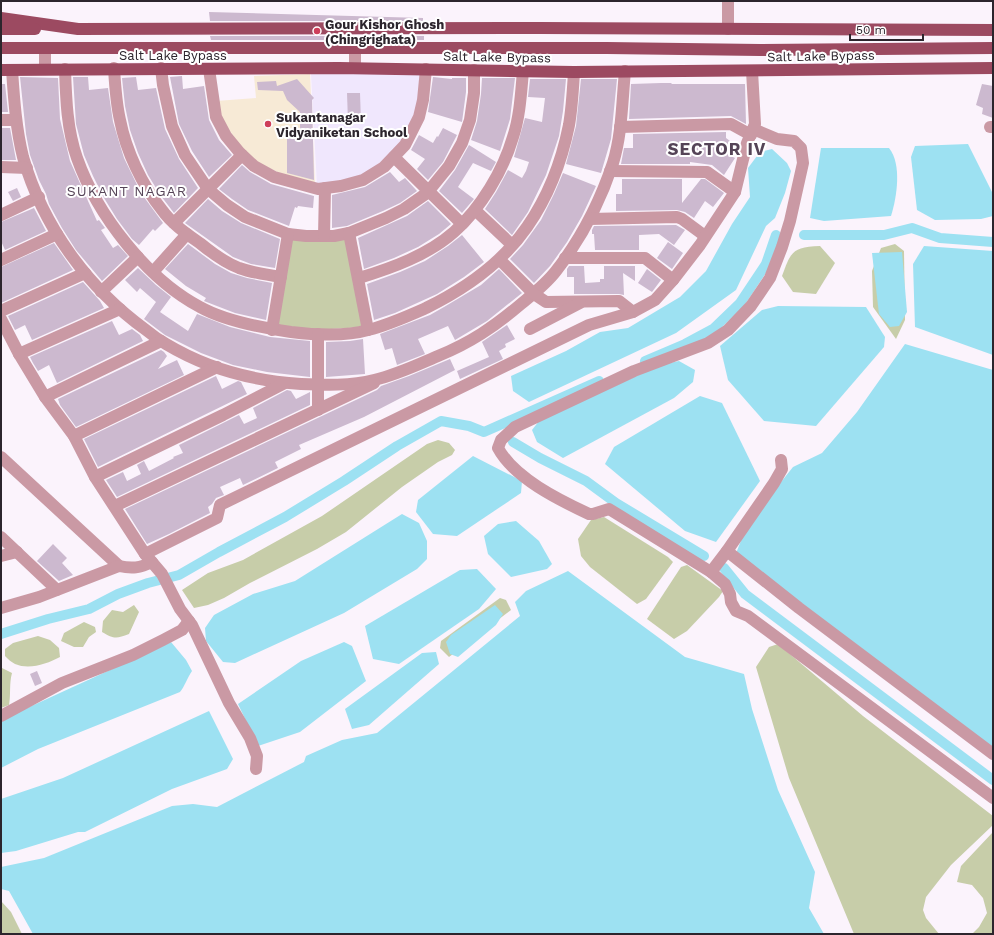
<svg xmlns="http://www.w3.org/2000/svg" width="994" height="935" font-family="'Work Sans',sans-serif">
<rect width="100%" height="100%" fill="#fbf3fc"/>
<polygon fill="#f0e7fd" points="311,74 423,74 422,94 404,143 361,178 317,185"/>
<polygon fill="#f7ead6" points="310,74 315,184 298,182 255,161 243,150 220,117 216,101 256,98 254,76"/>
<g fill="#c7cda9">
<polygon points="347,236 364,327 315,330 277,327 292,237"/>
<polygon points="895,244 904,251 905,320 896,339 873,307 872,271 881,248"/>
<path d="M820 246 835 263 816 294 793 292 782 276C791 251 793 247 820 246Z"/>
<polygon points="438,440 449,443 455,450 452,455 438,462 402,487 346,532 317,549 250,583 224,598 208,605 194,608 182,590 208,573 243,560 322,516 427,444"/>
<polygon points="604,517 668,557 673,562 646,599 637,604 590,567 581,556 578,539 591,520"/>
<polygon points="687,565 723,591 719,597 687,631 674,639 647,619 681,567"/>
<polygon points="500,598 506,600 511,610 449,657 440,648 441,641"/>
<path d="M134 605 139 612 129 634C116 639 114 639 102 632L103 621 112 610 123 612Z"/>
<polygon points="84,622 95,627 96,632 89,637 83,647 74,647 61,641 64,633"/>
<path d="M38 636 50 640 59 648 60 657C47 664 29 670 15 664 11 662 8 659 5 656V649L13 643Z"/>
<polygon points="778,644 863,716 993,816 993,825 951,865 926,897 923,910 926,918 939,934 854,934 789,778 756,667 769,647"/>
<path d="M2 668 12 673C9 684 11 694 9 705L1 708V669Z"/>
<polygon points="993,832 993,934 972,934 979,927 987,913 983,898 972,885 957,882 961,866"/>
<polygon points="1,901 11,912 22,934 1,934"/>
</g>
<g fill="#9de1f2">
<polygon points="968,144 993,194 993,216 981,219 935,220 917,210 911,157 915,146"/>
<path d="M821 148H889C902 164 897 197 891 216L824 221 810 218Z"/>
<polygon points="772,149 787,163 791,171 785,193 775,218 766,226 736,290 676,333 529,402 513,391 511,376 566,351 600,332 628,328 680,297 706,271 732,224 750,197 748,168 760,152"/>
<polygon points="924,246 993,251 993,355 915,327 913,264"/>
<polygon points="902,252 907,312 899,326 890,327 879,314 872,253"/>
<polygon points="778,306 866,307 885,337 884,347 816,426 764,421 728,380 720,346 762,310"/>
<polygon points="905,344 993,370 993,750 735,556 747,525 793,467 822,453 857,412"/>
<polygon points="679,361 695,370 693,382 674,398 563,458 537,442 532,430 539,421 660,365"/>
<polygon points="700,396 722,403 760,481 716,542 685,531 605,464 614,447"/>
<polygon points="473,456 522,481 521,493 457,536 433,534 416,512 418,500"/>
<polygon points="402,514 419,523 427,541 427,559 417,569 344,613 235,663 223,662 206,641 205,628 214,615 253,594 295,581"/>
<polygon points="516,521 539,541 552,564 547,569 511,577 488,554 484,536 498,524"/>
<polygon points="477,569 496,589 479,609 399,664 373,659 365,626 460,570"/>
<polygon points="568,571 685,657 744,674 752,709 778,790 815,872 809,908 824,934 33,934 9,891 1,889 1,867 44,858 172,806 193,804 217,807 304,762 306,756 342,740 377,733 520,616 515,602 526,591"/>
<polygon points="495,605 503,614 496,625 458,657 450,654 446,642 451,635"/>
<path d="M171 642 186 660 192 671C187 678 185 686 180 692L38 749 1 768V720Z"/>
<polygon points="344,642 352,646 366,681 300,732 258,746 238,704 301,661"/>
<polygon points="436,652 439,664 369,725 352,729 345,709 422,653"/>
<polygon points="209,711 233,759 227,769 172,789 85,832 78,832 16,851 1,853 1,799 63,778"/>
</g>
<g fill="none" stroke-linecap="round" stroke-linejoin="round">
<g stroke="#9de1f2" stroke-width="10">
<polyline points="804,235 884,235 912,228 940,238 993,242"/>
<polyline points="645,361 685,344 713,329 740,303 766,264 776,235"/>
<polyline points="513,442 540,458 586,481 616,503 704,556"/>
<polyline points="724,568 745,594 993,780"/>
<polyline points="1,634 48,619 89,609 118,594 148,583 179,575 219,552 285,517 344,481 397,446 441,421 469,426 484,432 599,381"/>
</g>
</g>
<g fill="#ccb9cf">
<polygon points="209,12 423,18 423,21 210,21"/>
<polygon points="210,36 424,36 424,40 211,40"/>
<polygon points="182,76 183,89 204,86 209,120 219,140 232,155 209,177 192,151 179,124 170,77"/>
<polygon points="20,77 58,78 60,119 70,161 97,221 99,220 105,228 101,230 113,248 118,245 128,256 102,281 76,250 62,228 49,204 46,194 39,180 30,155 26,134"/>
<polygon points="73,77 88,77 89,90 108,88 113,122 124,158 141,193 163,223 155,231 153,229 139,245 132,239 117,219 104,198 93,176 84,155 76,124"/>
<polygon points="136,77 138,90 156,88 165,129 179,159 198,188 174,213 161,196 148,175 138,153 130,130 125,106 122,78"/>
<polygon points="433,77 452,79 452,78 466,78 466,92 462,122 428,112"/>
<polygon points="482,78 515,78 510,119 500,151 471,140 477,121 481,94"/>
<polygon points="297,79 314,98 312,100 314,180 287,173 287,135 300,135 300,112 287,100 283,91 258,90 257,82 276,81 277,86"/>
<polygon points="530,79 566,79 563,111 559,136 546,175 528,212 512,235 485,209 496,192 508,170 522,178 526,171 529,162 514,157 525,118 542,122 545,98 528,97"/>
<polygon points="581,79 617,79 611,139 601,173 566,164 576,126"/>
<polygon points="661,83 672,83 671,84 745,84 746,124 731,116 629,119 631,84"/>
<polygon points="1,84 5,84 8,112 1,112"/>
<polygon points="982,84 993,86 993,118 982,114 983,108 976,105"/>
<polygon points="347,93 360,93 361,122 348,122"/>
<polygon points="1,128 10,128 16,160 1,160"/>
<polygon points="443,128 457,135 443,162 428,180 417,169 425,159 411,150 419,135 433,143 437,136 438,137"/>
<polygon points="726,132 726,138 738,147 731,156 735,158 724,175 712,165 690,162 690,164 621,164 624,148 633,148 633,134"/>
<polygon points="469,145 496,162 491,171 473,163 458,187 474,199 462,213 439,191 455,170"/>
<polygon points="242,165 250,172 271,184 314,196 313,208 298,206 297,208 295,207 289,226 248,210 232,199 219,189"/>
<polygon points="390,172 399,182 405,178 417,191 400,203 383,211 347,226 332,228 332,195 365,187"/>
<polygon points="563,173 596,186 582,216 567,242 550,266 534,283 510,259 523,245 541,220 554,194"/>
<polygon points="622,179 682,179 682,203 701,179 705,179 724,193 713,207 705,201 694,218 685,212 677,210 616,211 616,194 622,194"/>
<polygon points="17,188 21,197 13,201 8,192"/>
<polygon points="208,199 222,211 241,223 280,239 275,268 251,264 233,257 185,223"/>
<polygon points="428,201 451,224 439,234 418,247 394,258 364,269 358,238 407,216"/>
<polygon points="34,208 46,231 5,250 1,241 1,222"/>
<polygon points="676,225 685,230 674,245 659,234 639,235 639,250 595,250 594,234 592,234 592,230 594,226"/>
<polygon points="462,235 484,262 464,277 437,294 395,313 374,320 367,284 400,272 425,261 448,246"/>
<polygon points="668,242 683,253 672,269 657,258"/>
<polygon points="54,243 73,270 1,303 1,267"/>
<polygon points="188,244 215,264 231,273 247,278 272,283 266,320 235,313 204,301 206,298 186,286 165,269"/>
<polygon points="569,266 584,266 585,283 600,282 600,279 604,279 604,266 635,266 635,281 623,273 624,295 619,294 574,294 574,277 567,277 567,269"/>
<polygon points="138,268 156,285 171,297 160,312 188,331 197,314 230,327 270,337 310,341 310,377 267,372 233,365 201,353 165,335 144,319 156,302 140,288 137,292 125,280"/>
<polygon points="499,269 522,293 487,321 455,340 448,326 418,339 425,354 397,365 392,348 385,350 380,334 430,315 444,307 481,285"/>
<polygon points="647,269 661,280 652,292 638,283"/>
<polygon points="83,282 100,301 104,308 32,340 25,325 15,330 8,316"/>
<polygon points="112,321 119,335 132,329 140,335 143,341 57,383 49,365 38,371 33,363 30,357"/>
<polygon points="507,325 515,339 505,344 506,347 499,351 503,359 460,379 457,371 489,357 482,342"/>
<polygon points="363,339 365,374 326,377 326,342 350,341"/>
<polygon points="161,350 164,352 167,356 158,369 177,360 184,375 76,427 60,405 58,399"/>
<polygon points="450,359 455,370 364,417 299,445 301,449 275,462 278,468 243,485 240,478 220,487 224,495 216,498 212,504 208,507 210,513 169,534 147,544 125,509 377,390 381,386 409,376"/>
<polygon points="216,376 222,389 238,381 241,382 247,394 98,467 84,439"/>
<polygon points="287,390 291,391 296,399 310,392 310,405 117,497 106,480 123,472 127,481 141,474 137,465 144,461 149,471 174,458 173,457 183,453 179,445 239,415 244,424 257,418 253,408"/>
<polygon points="53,544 67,558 62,563 73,575 59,581 37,561"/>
<polygon points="37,671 42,683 35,686 30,674"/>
</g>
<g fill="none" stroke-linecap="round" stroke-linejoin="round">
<g stroke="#ca99a4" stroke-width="12">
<polyline points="728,1 728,29"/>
<polyline points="45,48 45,69"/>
<path d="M114 68C115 85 116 103 120 120 126 151 142 185 162 210 172 224 187 234 201 244 212 253 226 263 239 268 253 273 267 275 281 277"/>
<polyline points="161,68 163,85 172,126 185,155 208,189 227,205 245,217 288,234 306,236 334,236 349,233 386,218 404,209 427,193 449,166 462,143 470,120 474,93 474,70"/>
<polyline points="355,68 355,49"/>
<path d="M65 69C66 99 67 130 77 158 97 215 147 279 200 307 225 321 263 328 291 332 316 335 344 337 368 330 388 325 408 316 426 308 465 289 502 263 527 227 548 197 562 160 569 125 572 108 573 89 574 72"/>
<polyline points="209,69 216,117 226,136 240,153 254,166 274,177 318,189 341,186 363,180 384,167 405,145 419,117 423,100 426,69"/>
<path d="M12 70C14 99 16 129 23 157 43 227 88 288 146 330 152 335 159 340 166 344 206 368 254 381 301 384 324 385 351 386 374 380 396 375 417 365 438 356 470 343 494 327 521 304 533 294 546 284 556 271 581 239 600 202 613 163 622 134 622 102 625 71"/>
<polyline points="1,120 16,120"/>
<polyline points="620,127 731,124 751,135"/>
<polyline points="990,127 993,127"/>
<path d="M753 129 777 139 794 141 801 148 803 163 790 221 782 247 770 278 751 306 728 330 708 343 634 371 515 427 501 440 498 448C514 478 559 500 589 514H593L609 509 711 572 725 584 730 594 731 602 736 611 748 616 993 798"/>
<polyline points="394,157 462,224"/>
<polyline points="1,167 27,168"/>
<polyline points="610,171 707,172 735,192"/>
<polyline points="475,210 512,245"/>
<polyline points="1,215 39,197"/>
<polyline points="590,219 677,217 682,219 705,236"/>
<polyline points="174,223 242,155"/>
<polyline points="349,233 368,330"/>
<polyline points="324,236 325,188"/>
<polyline points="565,258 645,258 673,280"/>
<polyline points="1,260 57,234"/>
<polyline points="500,260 534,294 546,302 619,301 633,312"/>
<polyline points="153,272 187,234"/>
<path d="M359 278C392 268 428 255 454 232 481 208 503 171 513 137 520 116 521 93 523 71"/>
<polyline points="101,292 138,257"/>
<polyline points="1,311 85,273"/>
<polyline points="1,319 19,354 45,397 74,436 95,477 145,554 162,574 180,609 192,625 229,703 250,738 257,756 256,769"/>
<polyline points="530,329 580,303"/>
<polyline points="272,330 288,234"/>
<polyline points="318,334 318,410"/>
<polyline points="19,354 120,309"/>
<polyline points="45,397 161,341"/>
<polyline points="74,436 217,367"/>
<polyline points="1,457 119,566"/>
<polyline points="95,477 223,415 285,383"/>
<polyline points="115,506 374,383"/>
<polyline points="1,537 57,590"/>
<polyline points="727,551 799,608 993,754"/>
<polyline points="145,554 217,518 220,505 589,325 633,312 655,300 673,280 700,245 735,192 747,143 755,124 752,71"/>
<polyline points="1,556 17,552"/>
<polyline points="711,572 727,551 774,483 782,469 781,460"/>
<path d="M1 608 39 597 119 566C132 569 140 568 152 562"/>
<polyline points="1,716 62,683 133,655 163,640 182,630 189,621"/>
</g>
<g stroke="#9c4a61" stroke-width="12">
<polyline points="1,18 78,29 541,28 993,30"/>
<polyline points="1,29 35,29"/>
<polyline points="1,48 607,48 760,50 993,48"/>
<polyline points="1,70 339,68 574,72 993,68"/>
</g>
</g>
<g fill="#ce3e5a" stroke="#fff" stroke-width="1.5">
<circle cx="317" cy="31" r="4"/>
<circle cx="268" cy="124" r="4"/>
</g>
<g text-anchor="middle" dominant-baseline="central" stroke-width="4" stroke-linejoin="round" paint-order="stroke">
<g font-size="13" font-weight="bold" fill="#2c252d" stroke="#fff" text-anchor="start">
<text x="325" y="24">Gour Kishor Ghosh<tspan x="325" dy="15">(Chingrighata)</tspan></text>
<text x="276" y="117">Sukantanagar<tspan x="276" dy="15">Vidyaniketan School</tspan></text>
</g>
<g font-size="13" fill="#2c252d" stroke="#fff">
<text x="173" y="55">Salt Lake Bypass</text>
<text transform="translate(821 56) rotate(-1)">Salt Lake Bypass</text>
<text transform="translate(497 57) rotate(1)">Salt Lake Bypass</text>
</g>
<g font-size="14" letter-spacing="1" fill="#554457" stroke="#fff">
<text x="127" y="191">SUKANT NAGAR</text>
</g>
<g font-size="17" font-weight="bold" letter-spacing="1" fill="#554457" stroke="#fff">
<text x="717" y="149">SECTOR IV</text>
</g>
</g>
<rect width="994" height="935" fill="none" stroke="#2c252d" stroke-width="4"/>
<path d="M850 34v6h73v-6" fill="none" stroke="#2c252d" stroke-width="2"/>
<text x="856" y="34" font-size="12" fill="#2c252d" stroke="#ffffff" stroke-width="3" paint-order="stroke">50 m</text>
</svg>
